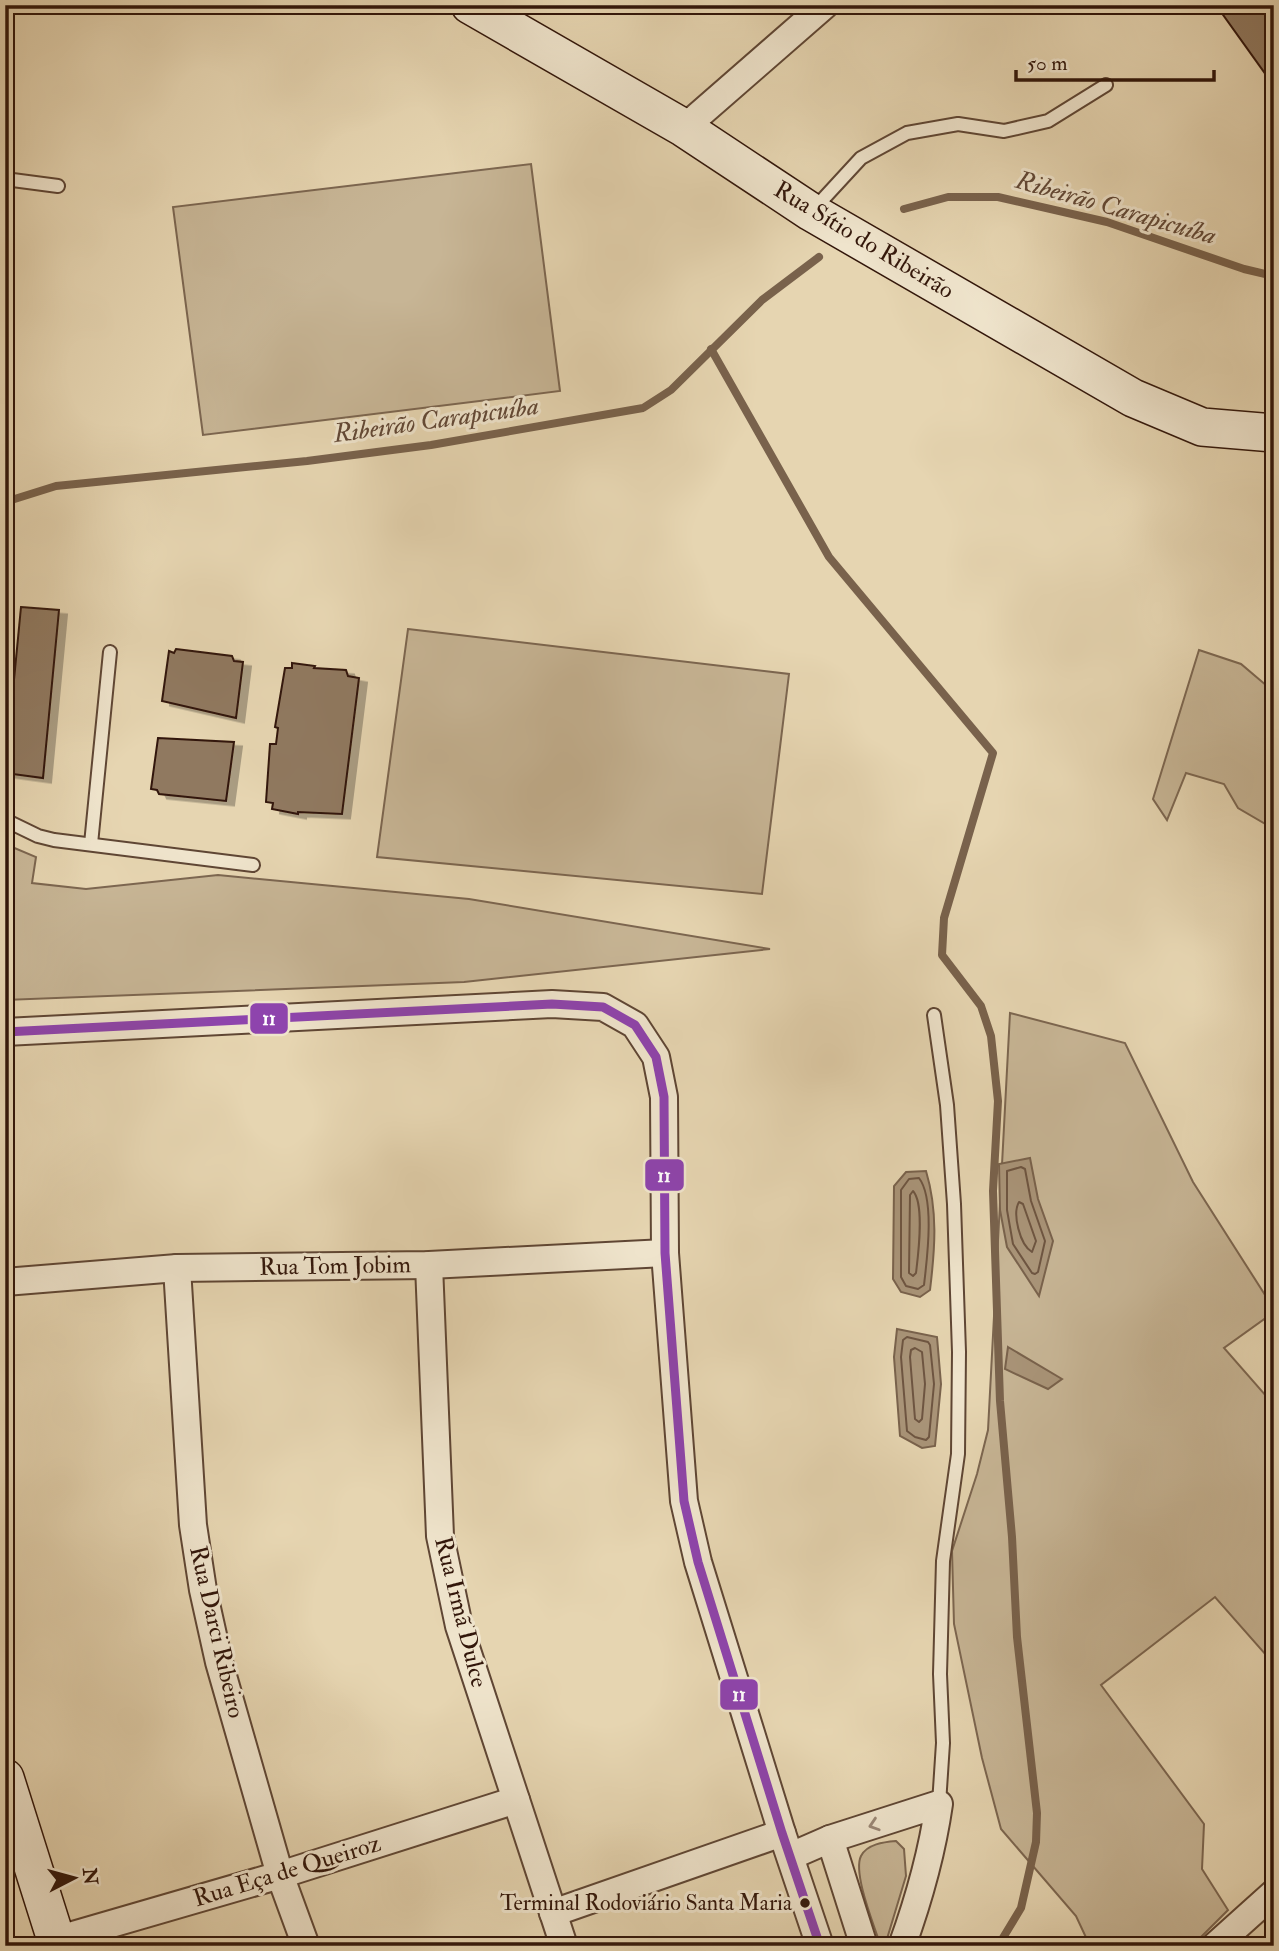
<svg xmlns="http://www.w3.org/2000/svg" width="1279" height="1951" font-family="'IM FELL Double Pica',serif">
<defs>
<filter id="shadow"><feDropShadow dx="8" dy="4.5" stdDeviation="0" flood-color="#0004"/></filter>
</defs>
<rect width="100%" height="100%" fill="#e6d5b1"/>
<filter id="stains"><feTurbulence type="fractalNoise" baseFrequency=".00286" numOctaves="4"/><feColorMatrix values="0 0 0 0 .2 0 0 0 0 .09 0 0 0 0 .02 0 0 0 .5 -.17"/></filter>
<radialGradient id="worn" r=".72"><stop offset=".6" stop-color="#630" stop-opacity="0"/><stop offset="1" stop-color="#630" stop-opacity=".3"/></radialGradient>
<g fill="#c7b595" stroke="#7c6650" stroke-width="2">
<polygon points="531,164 560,391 203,435 173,207"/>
<polygon points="408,629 789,674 762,894 377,857"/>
<polygon points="1199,650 1241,664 1274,692 1274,829 1238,808 1224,784 1186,773 1167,820 1153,799"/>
<polygon points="5,844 36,857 32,883 86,889 218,875 469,899 770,949 464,982 5,1000"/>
<polygon points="1010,1013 1125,1043 1193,1182 1274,1309 1274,1312 1224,1348 1274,1405 1274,1664 1215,1597 1101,1685 1204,1824 1202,1869 1228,1910 1192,1946 1090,1946 1076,1916 1001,1829 982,1758 954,1624 952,1551 977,1474 988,1430"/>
<path d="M896 1841 904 1849 906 1876 886 1942 878 1938C872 1920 853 1872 861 1856 867 1844 884 1842 896 1841Z"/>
</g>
<g fill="#a99478" stroke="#79624c" stroke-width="2">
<polygon points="1030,1158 1038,1199 1053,1241 1039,1296 1007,1247 1000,1210 999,1164"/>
<path d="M926 1171C938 1211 935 1249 930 1290L920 1297 901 1292 893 1279 894 1186 906 1172Z"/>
<polygon points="897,1329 937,1337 941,1384 935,1446 922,1448 900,1436 894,1357"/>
<polygon points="1008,1347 1062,1379 1048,1389 1005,1369"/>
</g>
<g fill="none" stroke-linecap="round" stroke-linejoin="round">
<g stroke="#6e5541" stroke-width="2">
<polygon points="1021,1167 1025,1169 1031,1201 1045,1241 1038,1272 1035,1274 1032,1273 1013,1244 1007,1210 1007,1171"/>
<path d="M919 1178C935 1199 927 1259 924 1285L918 1289 906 1286 901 1277V1190L909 1179Z"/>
<path d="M913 1191C925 1204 918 1256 916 1273L913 1276 909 1273 910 1195Z"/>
<path d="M1019 1202 1023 1204 1036 1241 1032 1252C1020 1245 1012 1214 1019 1202Z"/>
<polygon points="907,1337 928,1342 930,1345 934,1384 929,1437 926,1440 915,1437 907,1431 901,1357 903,1340"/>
<polygon points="915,1348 922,1352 925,1384 922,1419 919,1422 915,1419 910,1357 911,1350"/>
</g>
<g stroke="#79624c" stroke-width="8">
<polyline points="904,209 948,197 998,197 1107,222 1244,269 1274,276"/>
<polyline points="711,349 829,557 993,753 944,918 942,955 981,1006 991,1036 998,1101 993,1191 1000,1401 1012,1537 1017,1637 1037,1813 1036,1842 1021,1908 998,1946"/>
<polyline points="5,502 56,486 307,461 431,445 643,408 671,390 762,300 819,257"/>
</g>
</g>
<g fill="#907961" stroke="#32160a" stroke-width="2" filter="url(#shadow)">
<polygon points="1216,5 1274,5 1274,86"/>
<polygon points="21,607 59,610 43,778 5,773"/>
<polygon points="176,649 232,656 234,661 243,662 236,718 162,701 169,651 174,653"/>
<polygon points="292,663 315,666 314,668 346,670 348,676 359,678 342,814 298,812 298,814 272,809 273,803 266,802 270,744 276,744 278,728 275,727 285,668 292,668"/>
<polygon points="158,738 234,742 226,801 159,794 157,790 151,789"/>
</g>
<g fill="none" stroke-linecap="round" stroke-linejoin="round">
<g stroke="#5f4634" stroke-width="16">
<g id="service">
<polyline points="5,179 58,186"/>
<polyline points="814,209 861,158 907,133 958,124 1004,131 1048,121 1106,85"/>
<polyline points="5,820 38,836 54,840 253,865"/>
<polyline points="91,844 110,652"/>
<polyline points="934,1015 947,1105 954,1204 959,1352 958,1454 943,1561 940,1674 943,1743 939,1804"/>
</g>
</g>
<g stroke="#5f4634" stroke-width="30">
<g id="minor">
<polyline points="684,128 825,5"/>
<polyline points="5,1032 552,1004 603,1007 635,1025 656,1057 664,1097 665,1253 684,1501 698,1562 782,1833 820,1946"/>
<polyline points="429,1265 440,1536 459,1626 564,1946"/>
<polyline points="177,1268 193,1525 203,1590 219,1662 280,1875 306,1946"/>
<polyline points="5,1282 177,1268 429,1265 665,1253"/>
<polyline points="830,1839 864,1946"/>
<path d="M791 1856 830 1839 939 1804C932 1853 919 1899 902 1946"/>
<polyline points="553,1913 782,1833"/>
<polyline points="56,1940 280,1875 516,1800"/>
<polyline points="1215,1946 1274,1893"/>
</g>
</g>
<g stroke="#32160a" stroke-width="40">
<g id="secondary">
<polyline points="470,5 684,128 811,212 1133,398 1202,427 1274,433"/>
<polyline points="5,1778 58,1946"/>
</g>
</g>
<use href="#service" stroke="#efe4cc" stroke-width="12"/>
<use href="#minor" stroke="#efe4cc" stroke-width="26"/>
<use href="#secondary" stroke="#efe4cc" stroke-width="37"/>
<g stroke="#efe4cc" stroke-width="14">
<polyline id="bus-1" points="5,1032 552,1004 603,1007 635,1025 656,1057 664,1097 665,1253 684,1501 698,1562 782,1833 820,1946"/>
</g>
<use href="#bus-1" stroke="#8e44ad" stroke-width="9"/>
</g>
<defs><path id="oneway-chevron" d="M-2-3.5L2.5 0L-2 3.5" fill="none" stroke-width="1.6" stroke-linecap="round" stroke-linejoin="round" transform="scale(1.75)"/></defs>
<use stroke="#9a8775" href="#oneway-chevron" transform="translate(874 1825) rotate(162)"/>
<circle fill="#32160a" stroke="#efe4cc" stroke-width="2.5" cx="805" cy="1903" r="6"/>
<g text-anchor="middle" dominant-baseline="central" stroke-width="6" stroke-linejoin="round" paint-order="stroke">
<g font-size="22" fill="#32160a" stroke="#efe4cc" text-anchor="end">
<text x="792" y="1903">Terminal Rodoviário Santa Maria</text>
</g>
<g font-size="24" fill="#32160a" stroke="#efe4cc">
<text transform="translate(864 240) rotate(31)">Rua Sítio do Ribeirão</text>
<text transform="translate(335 1266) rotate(-1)">Rua Tom Jobim</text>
<text transform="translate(461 1612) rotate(76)">Rua Irmã Dulce</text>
<text transform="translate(217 1632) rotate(77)">Rua Darci Ribeiro</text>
<text transform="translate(287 1871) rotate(-17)">Rua Eça de Queiroz</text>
</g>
<g font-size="26" font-style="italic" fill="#624836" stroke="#efe4cc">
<text transform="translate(1116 208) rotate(16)">Ribeirão Carapicuíba</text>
<text transform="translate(436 420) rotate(-8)">Ribeirão Carapicuíba</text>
</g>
</g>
<g stroke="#efe4cc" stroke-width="2.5">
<rect x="249" y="1002" width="40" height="33" rx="7" fill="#8e44ad"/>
<rect x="644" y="1158" width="41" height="34" rx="7" fill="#8e44ad"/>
<rect x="719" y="1678" width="40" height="33" rx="7" fill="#8e44ad"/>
</g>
<g font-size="19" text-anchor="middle" font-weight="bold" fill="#fff">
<text x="269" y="1025">11</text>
<text x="664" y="1182">11</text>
<text x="739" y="1701">11</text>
</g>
<rect width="1279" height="1951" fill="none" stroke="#e6d5b1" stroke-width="28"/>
<rect x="7" y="7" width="1265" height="1937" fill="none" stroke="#32160a" stroke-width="3.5"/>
<rect x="14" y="14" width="1251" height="1923" fill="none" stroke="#32160a" stroke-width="2"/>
<g transform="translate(74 1878) rotate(84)" stroke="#efe4cc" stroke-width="5" paint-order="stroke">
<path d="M0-5L12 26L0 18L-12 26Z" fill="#32160a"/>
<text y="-10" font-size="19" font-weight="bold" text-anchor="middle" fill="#32160a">N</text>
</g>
<path d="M1016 70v10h198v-10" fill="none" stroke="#32160a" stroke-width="3.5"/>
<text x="1027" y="70" font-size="21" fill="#32160a" stroke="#efe4cc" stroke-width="5" paint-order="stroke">50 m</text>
<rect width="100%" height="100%" filter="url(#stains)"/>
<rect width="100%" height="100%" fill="url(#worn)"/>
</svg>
